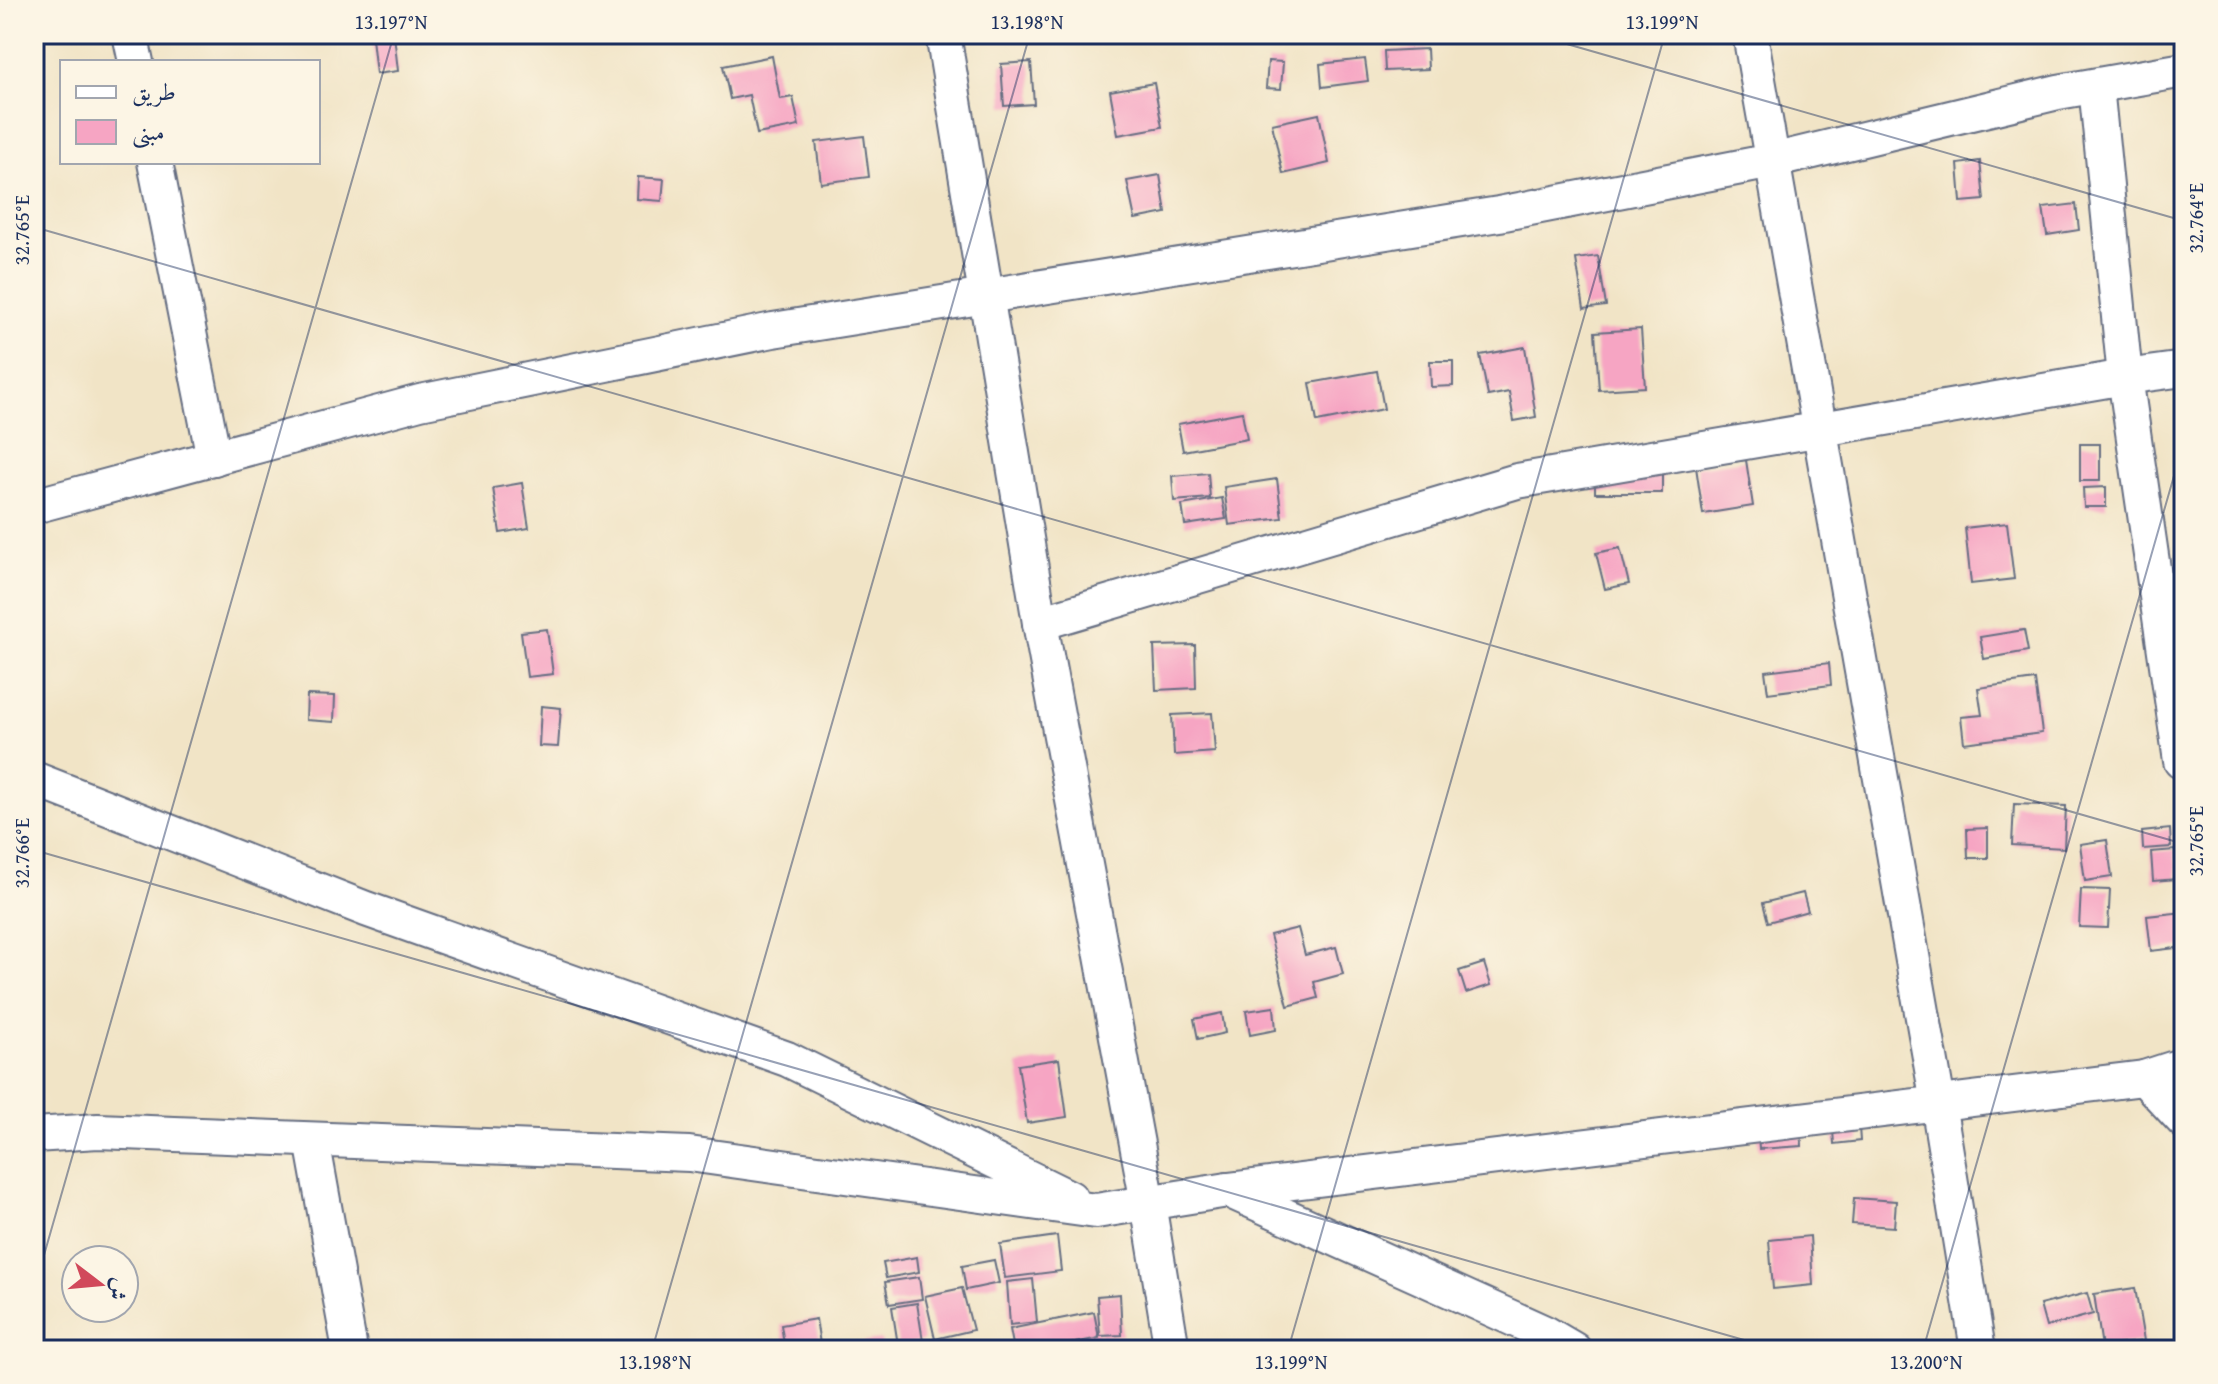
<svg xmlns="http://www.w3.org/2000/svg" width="2218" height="1384" font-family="'Gentium Book Plus',Amiri,serif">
<rect width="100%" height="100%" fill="#fcf5e5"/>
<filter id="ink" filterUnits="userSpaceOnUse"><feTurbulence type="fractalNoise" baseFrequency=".0125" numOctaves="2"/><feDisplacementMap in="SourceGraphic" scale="16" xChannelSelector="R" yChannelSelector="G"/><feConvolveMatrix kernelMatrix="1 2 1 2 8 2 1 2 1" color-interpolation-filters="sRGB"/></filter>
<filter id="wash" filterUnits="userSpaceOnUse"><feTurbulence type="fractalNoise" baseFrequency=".006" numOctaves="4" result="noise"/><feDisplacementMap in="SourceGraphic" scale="32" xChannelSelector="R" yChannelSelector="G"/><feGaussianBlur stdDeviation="1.8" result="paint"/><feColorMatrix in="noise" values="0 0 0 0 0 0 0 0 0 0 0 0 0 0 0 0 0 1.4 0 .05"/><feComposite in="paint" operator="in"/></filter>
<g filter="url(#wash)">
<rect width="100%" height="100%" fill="#f1e4c6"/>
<g id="blocks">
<g fill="#f6a5c3">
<polygon points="394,35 398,71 376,74 372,38"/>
<polygon points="1427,49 1428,69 1385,71 1384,51"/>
<polygon points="772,56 780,99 793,97 799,126 757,134 749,95 730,99 723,66"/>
<polygon points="1365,59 1368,81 1322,87 1320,64"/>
<polygon points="1268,61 1283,62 1281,89 1266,88"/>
<polygon points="1031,62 1034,104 1004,106 1001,64"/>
<polygon points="1154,83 1162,127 1118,135 1110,91"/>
<polygon points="1319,114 1329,163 1283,174 1272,124"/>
<polygon points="864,136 869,177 821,183 816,142"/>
<polygon points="1980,161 1984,200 1961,202 1958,164"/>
<polygon points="1160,175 1166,213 1135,219 1127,181"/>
<polygon points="638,177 664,179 662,201 637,199"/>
<polygon points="2076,204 2079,230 2047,235 2043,208"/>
<polygon points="1598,256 1606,306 1584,309 1576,259"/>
<polygon points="1641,329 1645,387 1599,390 1595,332"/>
<polygon points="1525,347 1536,417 1514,421 1509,392 1488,396 1480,355"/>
<polygon points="1430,361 1453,361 1453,386 1431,387"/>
<polygon points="1377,371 1384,409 1317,422 1310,383"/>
<polygon points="1242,412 1247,439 1183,451 1178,424"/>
<rect x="2080" y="444" width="20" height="37"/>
<polygon points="1746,460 1753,506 1703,514 1696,467"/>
<polygon points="1595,468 1662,469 1662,493 1595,493"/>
<polygon points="1208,473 1210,498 1174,501 1172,476"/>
<polygon points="1277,479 1282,518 1229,525 1224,487"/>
<polygon points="522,483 529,528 500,533 493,488"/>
<polygon points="2106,487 2106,507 2084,507 2083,488"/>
<polygon points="1222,498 1226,519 1185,525 1182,505"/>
<polygon points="2007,523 2014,579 1971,584 1965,528"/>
<polygon points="1620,548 1629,584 1605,589 1596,553"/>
<polygon points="547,629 553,674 527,677 521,632"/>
<polygon points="2024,630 2028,651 1984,659 1980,637"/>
<polygon points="1195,645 1196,688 1156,690 1154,646"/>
<polygon points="1829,663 1831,685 1768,693 1765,671"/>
<polygon points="2035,680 2042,733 1964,743 1961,717 1982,715 1978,688"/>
<polygon points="307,695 335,696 334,722 306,720"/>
<polygon points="541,706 561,708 558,747 539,746"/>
<polygon points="1212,713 1215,752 1174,755 1172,715"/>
<polygon points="2014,804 2066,806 2064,848 2012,845"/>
<polygon points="1988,828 1988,858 1968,858 1967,829"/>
<polygon points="2170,829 2171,847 2143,849 2142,832"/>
<polygon points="2107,840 2112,877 2085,881 2080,844"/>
<polygon points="2175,850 2177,879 2153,881 2151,852"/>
<polygon points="2081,889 2110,890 2108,928 2079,927"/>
<polygon points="1803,893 1808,911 1768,922 1763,903"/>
<polygon points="2184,912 2184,947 2151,951 2147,916"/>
<polygon points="1298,928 1305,955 1336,947 1343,974 1314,982 1318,998 1288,1006 1270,935"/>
<polygon points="1484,963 1491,985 1466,993 1459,971"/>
<polygon points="1274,1007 1276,1030 1250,1035 1246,1011"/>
<polygon points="1222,1013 1225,1033 1198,1039 1194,1019"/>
<polygon points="1059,1059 1067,1117 1027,1123 1018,1065"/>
<polygon points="1858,1113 1860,1141 1834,1144 1832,1116"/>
<polygon points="1801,1124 1802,1146 1759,1149 1757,1126"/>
<polygon points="1854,1198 1896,1201 1894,1227 1852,1224"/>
<polygon points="1057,1236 1061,1271 1005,1278 1000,1244"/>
<polygon points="1810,1236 1813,1285 1773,1289 1769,1240"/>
<polygon points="917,1257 919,1272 886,1278 883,1263"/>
<polygon points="994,1260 999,1283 966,1290 962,1266"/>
<polygon points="919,1277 922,1299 889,1304 885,1282"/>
<polygon points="1033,1279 1037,1322 1010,1325 1007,1282"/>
<polygon points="962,1288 973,1330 935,1339 925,1296"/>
<polygon points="2135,1288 2144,1341 2102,1347 2094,1294"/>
<polygon points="2087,1293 2093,1314 2046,1327 2040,1305"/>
<polygon points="1120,1294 1122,1335 1100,1336 1097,1296"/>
<polygon points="917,1303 923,1341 898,1345 892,1307"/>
<polygon points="1094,1312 1099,1338 1040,1350 1014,1350 1010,1329"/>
<polygon points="816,1319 821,1350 785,1350 781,1325"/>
<polygon points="881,1340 883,1350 835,1350 834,1346"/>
<polygon points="561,1341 561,1350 521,1350 520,1343"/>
</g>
</g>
</g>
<g filter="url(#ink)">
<use href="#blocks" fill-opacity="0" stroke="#666e82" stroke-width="2"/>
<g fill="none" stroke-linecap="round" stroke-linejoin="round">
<g stroke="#666e82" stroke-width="38">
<g id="minor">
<polyline points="130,34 136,62"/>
<polyline points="943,34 1040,623 1148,1203 1172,1350"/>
<polyline points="1750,34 1938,1103 1978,1350"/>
<polyline points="2096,86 2125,377 2181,761"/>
<polyline points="155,162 214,458"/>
<polyline points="34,506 420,402 773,330 1499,214 1772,161 2058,92 2184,70"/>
<polyline points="1040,623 1517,481 2125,377 2184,369"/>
<polyline points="34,779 366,909 787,1059 1070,1198"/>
<polyline points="2144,1078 2184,1121"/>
<polyline points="34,1135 98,1131 689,1154 1096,1211 1228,1190 2144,1078 2184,1065"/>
<polyline points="312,1140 350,1350"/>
<polyline points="1228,1190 1545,1333 1574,1350"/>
</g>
</g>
<use href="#minor" stroke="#fff" stroke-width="34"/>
</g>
</g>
<path fill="none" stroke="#1b2f5e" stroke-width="2" stroke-opacity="0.45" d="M1532 34 2184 221M34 227 2184 844M34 850 1779 1350M34 1290 394 34M652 1350 1030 34M1288 1350 1665 34M1923 1350 2184 441"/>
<rect width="2218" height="1384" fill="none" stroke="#fcf5e5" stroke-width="88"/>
<rect x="60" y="60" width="260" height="104" fill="#fcf5e5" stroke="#a2a6af" stroke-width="2"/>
<rect x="76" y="86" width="40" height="12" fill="#ffffff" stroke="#a2a6af" stroke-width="2"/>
<text x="132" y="100" font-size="24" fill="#1b2f5e">طريق</text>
<rect x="76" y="120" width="40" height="24" fill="#f6a5c3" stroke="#a2a6af" stroke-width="2"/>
<text x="132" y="140" font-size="24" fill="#1b2f5e">مبنى</text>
<g transform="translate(100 1284) rotate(106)"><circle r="38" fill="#fcf5e5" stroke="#a2a6af" stroke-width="2"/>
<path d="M0-6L14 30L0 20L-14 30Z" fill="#d1495b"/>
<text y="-12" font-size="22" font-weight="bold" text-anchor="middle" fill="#1b2f5e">ش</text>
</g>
<rect x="44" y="44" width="2130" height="1296" fill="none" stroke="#1b2f5e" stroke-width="3"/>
<g font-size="20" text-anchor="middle" fill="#1b2f5e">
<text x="391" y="29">13.197°N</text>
<text x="1027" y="29">13.198°N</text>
<text x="1662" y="29">13.199°N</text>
<text transform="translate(2196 218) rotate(-90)" y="7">32.764°E</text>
<text transform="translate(22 230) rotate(-90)" y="7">32.765°E</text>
<text transform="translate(2196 841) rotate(-90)" y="7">32.765°E</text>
<text transform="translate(22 853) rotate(-90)" y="7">32.766°E</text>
<text x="655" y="1369">13.198°N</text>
<text x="1291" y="1369">13.199°N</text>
<text x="1926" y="1369">13.200°N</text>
</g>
</svg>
